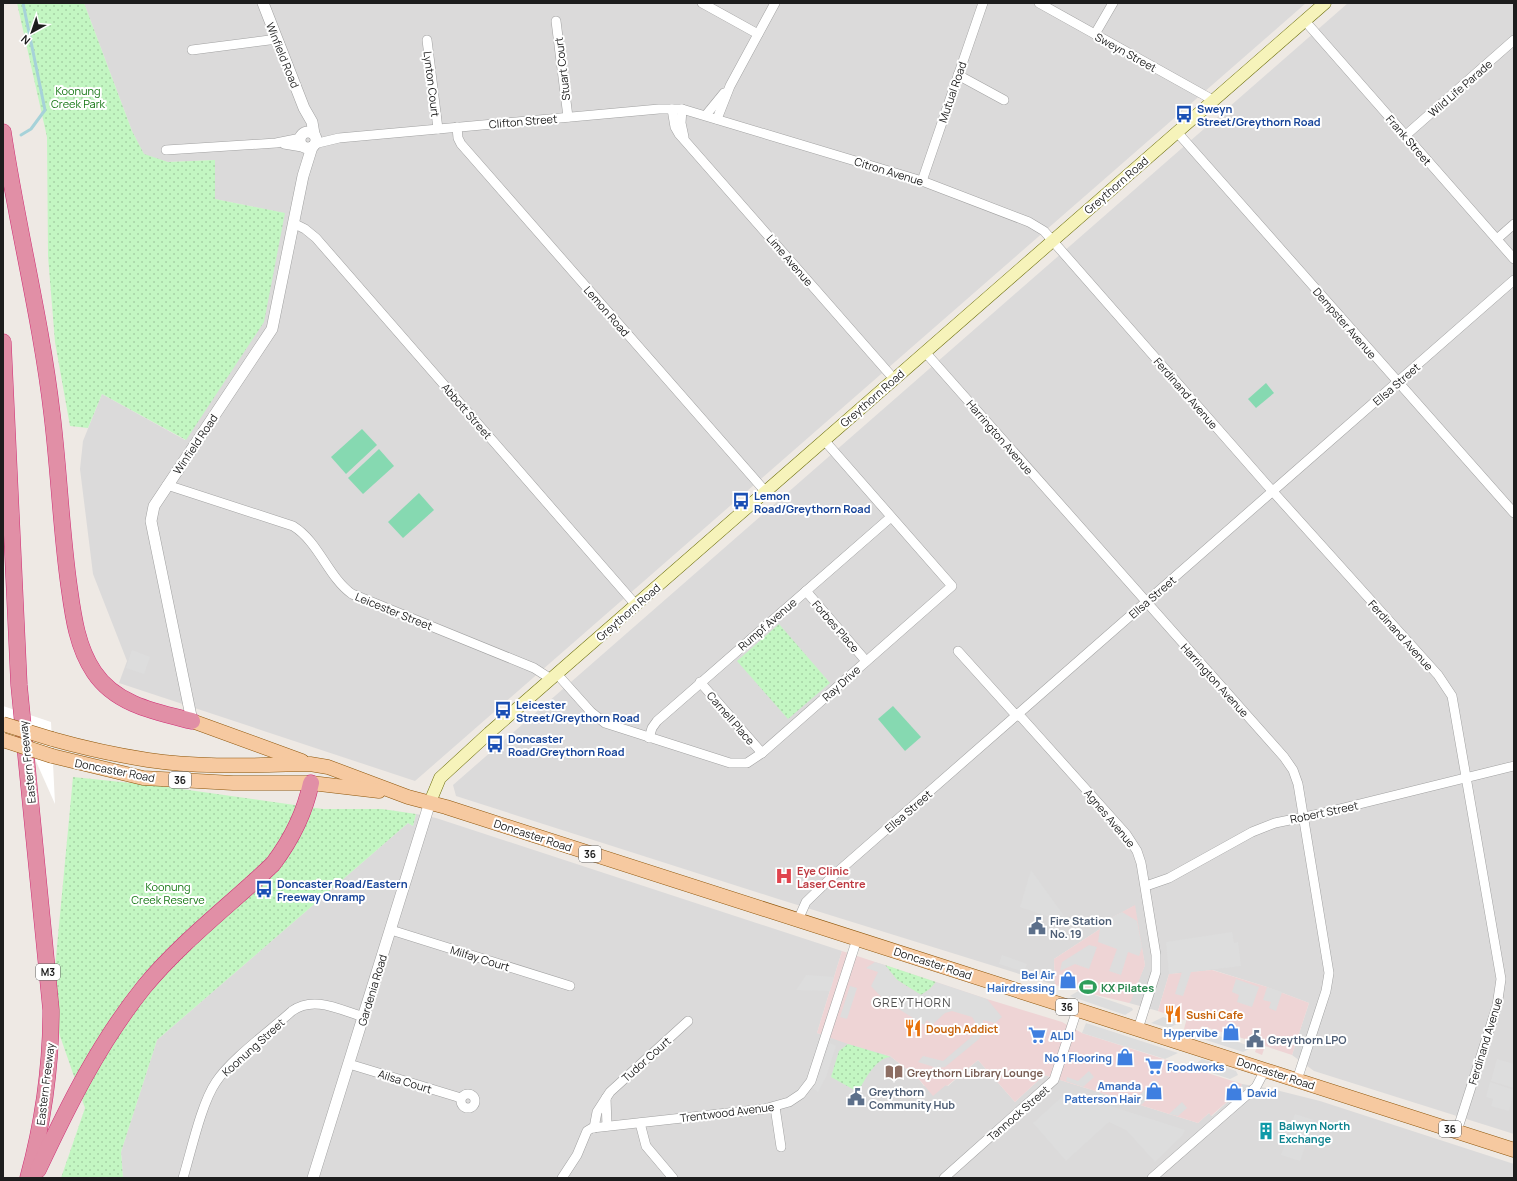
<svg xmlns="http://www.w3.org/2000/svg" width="1517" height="1181" font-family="Manrope,sans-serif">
<defs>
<pattern id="park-dots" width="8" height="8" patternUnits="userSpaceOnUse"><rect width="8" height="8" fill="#c3f6c2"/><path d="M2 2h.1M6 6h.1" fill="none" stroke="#a7d2a6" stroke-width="1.8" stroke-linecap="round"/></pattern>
</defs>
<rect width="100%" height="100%" fill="#eee9e4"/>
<g fill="#dbdada">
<polygon points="84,3 1306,3 415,781 119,683 127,661 93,574 80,469 83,441 102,394 185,440 284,213 215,199 215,160 168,162 144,155 132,131"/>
<polygon points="1348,3 1514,3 1514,1134 1314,1071 1292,1055 1309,1003 1267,987 1213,970 1169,974 1158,1011 1129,1003 1145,965 1134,906 1098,925 1100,929 1054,959 1055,985 775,898 456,796 453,785"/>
<polygon points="416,814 436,818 842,951 817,1033 890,1056 918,1078 924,1086 946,1085 948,1086 978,1060 1015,1102 1044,1075 1198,1123 1209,1113 1212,1116 1239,1091 1242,1084 1272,1089 1320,1101 1514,1164 1514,1178 123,1178 121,1152 157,1040 408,823 413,826"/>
</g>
<g fill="#eed4d5">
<polygon points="1135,905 1145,965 1131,1001 1129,1003 1055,985 1054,959 1100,929 1098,925"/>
<polygon points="842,951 987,999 1062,1022 1082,1033 1242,1084 1239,1091 1211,1116 1209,1113 1198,1123 1044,1075 1015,1102 978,1060 947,1086 946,1085 933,1096 918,1078 890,1056 848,1044 817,1033"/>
<polygon points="1212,970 1267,987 1309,1003 1292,1055 1265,1046 1262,1055 1255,1052 1258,1043 1202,1026 1199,1034 1184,1029 1187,1018 1184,1020 1158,1011 1169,974"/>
</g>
<g fill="url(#park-dots)">
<polygon points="17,3 84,3 132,131 144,154 168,162 215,160 215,199 285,213 264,322 186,440 102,394 88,428 70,426 55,342 48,256 47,137"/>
<polygon points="779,624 830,683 788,719 737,661"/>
<polygon points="73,777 160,786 323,809 382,809 416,814 413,826 408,823 157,1040 121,1152 123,1178 61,1178 85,1108 51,1010"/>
<polygon points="885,965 936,982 930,989 921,995 897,980"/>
<path d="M848 1044 891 1057C876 1057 864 1081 858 1092L831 1077 839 1051Z"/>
</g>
<g fill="#86d9b1">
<polygon points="1266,383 1274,393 1256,408 1248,399"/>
<polygon points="362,429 377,445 346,474 331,457"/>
<polygon points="379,449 394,466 363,494 348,478"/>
<polygon points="419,493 434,510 403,538 388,522"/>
<polygon points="893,706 921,737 905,751 878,719"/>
</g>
<g fill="#ddd">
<polygon points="132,650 150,657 144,674 126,668"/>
<polygon points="1031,870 1070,924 1020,907"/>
<polygon points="1122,912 1137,921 1142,947 1139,956 1128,952 1121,975 1109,971 1117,949 1098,942 1100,929 1098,925"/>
<polygon points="1232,932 1234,943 1238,942 1241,966 1191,972 1183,996 1175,994 1182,972 1169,974 1166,942"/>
<polygon points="1089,945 1097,947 1089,969 1075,964 1060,971 1062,962"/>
<polygon points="1002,955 1027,964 1024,972 999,964"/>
<polygon points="875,962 885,965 897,980 921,995 930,989 936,982 987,999 1002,1017 995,1023 983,1020 984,1031 979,1039 945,1067 937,1068 918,1062 923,1056 943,1061 976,1033 977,1025 972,1017 952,1011 945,1013 932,1025 927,1020 924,1025 883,999 871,986 878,972 866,968"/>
<polygon points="806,975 834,977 830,991 796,990"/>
<polygon points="1236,979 1259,987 1252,1007 1237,1002 1239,995 1232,992"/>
<polygon points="850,986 857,988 847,1019 840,1017"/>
<polygon points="1267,987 1282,992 1276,1011 1269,1008 1271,1002 1263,1000"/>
<polygon points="1080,990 1132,1008 1133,1010 1125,1015 1070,996"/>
<polygon points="1163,1017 1175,1021 1177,1024 1169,1028 1151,1023"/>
<polygon points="1086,1023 1178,1053 1165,1059 1082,1033"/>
<polygon points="1213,1034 1247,1045 1249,1049 1243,1052 1203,1039"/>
<polygon points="830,1043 836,1046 826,1077 818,1092 812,1088 819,1075"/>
<polygon points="1202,1059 1236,1071 1238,1075 1230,1079 1197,1068 1194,1065"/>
<polygon points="1497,1059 1514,1064 1514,1088 1491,1081"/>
<polygon points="1089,1071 1094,1077 1083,1087 1066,1081 1067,1077 1078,1081"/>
<polygon points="1490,1082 1514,1090 1509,1111 1491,1106 1493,1099 1486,1097"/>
<polygon points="1146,1088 1152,1095 1141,1105 1133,1102"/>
<polygon points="1067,1092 1185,1130 1182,1136 1155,1162 1126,1130 1109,1122 1066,1161 1033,1123"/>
<polygon points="1182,1102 1187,1108 1178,1116 1169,1114"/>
<polygon points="1295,1114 1314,1120 1300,1161 1281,1155"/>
</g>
<polygon fill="#fff" points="3,706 51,722 55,804 35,759 3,748"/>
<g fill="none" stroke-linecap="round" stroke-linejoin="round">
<polyline stroke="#a6d2d9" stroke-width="3" points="21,135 31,129 45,110 23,3"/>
<g stroke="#a1a1a1" stroke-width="10">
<g id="minor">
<polyline points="702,3 758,34"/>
<polyline points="1039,3 1213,100"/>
<polyline points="556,21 568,117"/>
<polyline points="1305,21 1514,259"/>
<polyline points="1095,34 1113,3"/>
<polyline points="427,40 438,129"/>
<polyline points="192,50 277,39"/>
<polyline points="958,75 1004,100"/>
<polyline points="672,109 675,127 679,134 894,379"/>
<polyline points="682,109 681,123 684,137"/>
<polyline points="706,115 724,93"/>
<polyline points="717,119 730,86 775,3"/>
<polyline points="457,127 458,138 461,144 765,491"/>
<polyline points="1177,132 1514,513"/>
<polyline points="1406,135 1514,40"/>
<polyline points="284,144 302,147"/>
<polyline points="314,144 339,138 659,109 682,109 922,181 1029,222 1044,231 1267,485 1438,675 1452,696 1501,979 1497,1006 1457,1131"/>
<polyline points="166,150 276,143 301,138"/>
<polyline points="922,181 983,3"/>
<polyline points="293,223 305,229 316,238 636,605"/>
<polyline points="1497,239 1514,224"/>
<polyline points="925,352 1284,757 1293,770 1298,784 1329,973 1326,991 1297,1080"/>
<path d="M167 485 293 526C319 542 328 577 352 594L534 668 551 679"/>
<polyline points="806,591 866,661"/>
<polyline points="958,651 1013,712 1022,718 1126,834 1137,851 1141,863 1156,955 1156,972 1138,1029"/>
<polyline points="557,674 591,712 605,723 730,763 747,763 762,753 952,586 824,440"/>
<polyline points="700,682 762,753"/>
<polyline points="649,738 652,728 657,721 891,517"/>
<polyline points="1146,886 1169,878 1252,832 1275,823 1319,814 1514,766"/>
<polyline points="798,920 806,902 834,875 1514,280"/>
<polyline points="391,930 570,986"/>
<polyline points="349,1064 461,1098"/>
<circle cx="468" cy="1101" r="7"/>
<polyline points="606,1098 607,1126"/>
<polyline points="775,1107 781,1147"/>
<polyline points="640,1123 646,1146 673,1178"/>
<polyline points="594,1128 597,1112 610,1092 688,1021"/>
<path d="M183 1178C191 1152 201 1104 216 1082 231 1059 270 1031 292 1011 314 995 340 1010 364 1017"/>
<polyline points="562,1178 577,1155 587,1131 592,1128 764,1109 789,1102 801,1094 811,1081 857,939"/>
<polyline points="944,1178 1054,1080 1077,1010"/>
<polyline points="1152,1178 1256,1087 1265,1070"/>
</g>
</g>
<g stroke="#a1a1a1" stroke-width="12">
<g id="tertiary">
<polyline points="263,3 304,108 312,122 314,134"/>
<circle cx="308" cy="140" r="8"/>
<polyline points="192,721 151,521 154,506 272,329 303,176 312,147"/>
<polyline points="313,1178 430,802"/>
</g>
</g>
<g stroke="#6c6e0b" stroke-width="13">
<polyline id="secondary" points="430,802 440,778 489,733 1325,3"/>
</g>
<g stroke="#8e5508" stroke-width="15">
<g id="primary">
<polyline points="192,721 302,761"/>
<path d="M52 739C84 748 116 755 148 760 201 768 257 765 310 764L328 767 408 797 446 807 1514 1150"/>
<polyline points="52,756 143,778 233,783 311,783 379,791"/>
</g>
</g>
<g stroke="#cf2e74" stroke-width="17">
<g id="motorway">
<path d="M3 132C17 226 41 319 52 414 59 471 61 529 69 586 73 615 77 647 94 672 116 705 156 712 192 721"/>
<path d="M3 342 19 685 51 1010C51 1067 43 1123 28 1178"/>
<path d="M38 1170C68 1106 99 1043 144 987 181 942 231 904 273 864 291 840 305 812 311 783"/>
</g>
</g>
<use href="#minor" stroke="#fff" stroke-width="9"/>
<use href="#tertiary" stroke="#fff" stroke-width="11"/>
<use href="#secondary" stroke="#f6f3ba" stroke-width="12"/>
<use href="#primary" stroke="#f6c9a0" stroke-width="14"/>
<use href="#motorway" stroke="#e18fa6" stroke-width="16"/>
<g stroke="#8e5508" stroke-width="15" stroke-linecap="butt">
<g id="primary-bridge">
<polyline points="3,724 52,739"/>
<polyline points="3,740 52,756"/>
</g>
</g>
<use href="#primary-bridge" stroke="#f6c9a0" stroke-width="14"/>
</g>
<defs>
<g id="bus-bare" transform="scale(1.38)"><path d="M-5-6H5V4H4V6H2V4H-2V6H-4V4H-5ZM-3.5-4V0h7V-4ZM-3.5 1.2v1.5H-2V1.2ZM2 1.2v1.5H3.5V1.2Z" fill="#1a4fb4" stroke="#fff" stroke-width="2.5" paint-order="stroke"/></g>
<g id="hospital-bare" transform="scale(1.38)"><path d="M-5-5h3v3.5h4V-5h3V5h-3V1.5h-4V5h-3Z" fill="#e0444e" stroke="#fff" stroke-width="2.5" paint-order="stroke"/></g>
<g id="civic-bare" transform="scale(1.38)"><path d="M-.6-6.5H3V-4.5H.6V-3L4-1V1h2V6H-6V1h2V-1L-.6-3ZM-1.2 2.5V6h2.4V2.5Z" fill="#5c6f8a" stroke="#fff" stroke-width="2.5" paint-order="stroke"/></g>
<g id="shop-bare" transform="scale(1.38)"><path d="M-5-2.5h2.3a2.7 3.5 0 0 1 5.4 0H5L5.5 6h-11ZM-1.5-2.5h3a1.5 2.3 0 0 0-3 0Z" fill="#3f7fe0" stroke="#fff" stroke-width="2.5" paint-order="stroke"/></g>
<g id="stadium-bare" transform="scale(1.38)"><path d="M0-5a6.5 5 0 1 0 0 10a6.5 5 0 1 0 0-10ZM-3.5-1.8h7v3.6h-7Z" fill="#2e9e5b" stroke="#fff" stroke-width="2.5" paint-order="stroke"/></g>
<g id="restaurant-bare" transform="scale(1.38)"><path d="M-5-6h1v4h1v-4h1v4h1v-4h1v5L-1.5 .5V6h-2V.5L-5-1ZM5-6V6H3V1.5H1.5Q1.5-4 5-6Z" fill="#e8710a" stroke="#fff" stroke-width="2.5" paint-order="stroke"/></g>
<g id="supermarket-bare" transform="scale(1.38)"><path d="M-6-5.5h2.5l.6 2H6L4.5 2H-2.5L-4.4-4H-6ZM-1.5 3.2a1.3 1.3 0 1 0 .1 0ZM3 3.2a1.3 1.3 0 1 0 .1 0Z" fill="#3f7fe0" stroke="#fff" stroke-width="2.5" paint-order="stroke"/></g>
<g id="library-bare" transform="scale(1.38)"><path d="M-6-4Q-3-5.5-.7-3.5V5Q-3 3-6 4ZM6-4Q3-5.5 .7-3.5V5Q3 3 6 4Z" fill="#8d6e63" stroke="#fff" stroke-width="2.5" paint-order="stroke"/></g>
<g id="building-bare" transform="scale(1.38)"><path d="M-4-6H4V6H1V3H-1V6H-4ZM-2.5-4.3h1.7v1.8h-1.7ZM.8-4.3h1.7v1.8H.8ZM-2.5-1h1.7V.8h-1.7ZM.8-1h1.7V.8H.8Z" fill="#0f9aa8" stroke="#fff" stroke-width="2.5" paint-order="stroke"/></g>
</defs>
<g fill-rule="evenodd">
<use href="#bus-bare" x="1184" y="114"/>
<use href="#bus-bare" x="741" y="501"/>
<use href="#bus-bare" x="503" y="710"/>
<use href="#bus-bare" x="495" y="744"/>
<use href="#hospital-bare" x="784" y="876"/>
<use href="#bus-bare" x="264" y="889"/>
<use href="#civic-bare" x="1037" y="926"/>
<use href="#shop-bare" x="1068" y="980"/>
<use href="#stadium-bare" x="1088" y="987"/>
<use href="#restaurant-bare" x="1173" y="1014"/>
<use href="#restaurant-bare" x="913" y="1028"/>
<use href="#shop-bare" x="1231" y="1032"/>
<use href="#supermarket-bare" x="1037" y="1035"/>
<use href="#civic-bare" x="1255" y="1039"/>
<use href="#shop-bare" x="1125" y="1057"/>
<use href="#supermarket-bare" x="1154" y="1066"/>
<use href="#library-bare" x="894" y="1072"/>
<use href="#shop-bare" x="1154" y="1091"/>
<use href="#shop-bare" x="1234" y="1092"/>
<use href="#civic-bare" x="856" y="1097"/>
<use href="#building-bare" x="1266" y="1131"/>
</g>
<g text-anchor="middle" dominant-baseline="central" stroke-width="4" stroke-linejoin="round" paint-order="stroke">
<g fill="#fff" stroke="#616161" stroke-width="1">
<rect x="169" y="772" width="22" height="16" rx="3"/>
<rect x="579" y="846" width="22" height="16" rx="3"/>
<rect x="36" y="964" width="24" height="16" rx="3"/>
<rect x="1056" y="999" width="22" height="16" rx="3"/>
<rect x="1439" y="1121" width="22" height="16" rx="3"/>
</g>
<g font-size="10" font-weight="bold" fill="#1d1d1d">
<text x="180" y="780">36</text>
<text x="590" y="854">36</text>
<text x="48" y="972">M3</text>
<text x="1067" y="1007">36</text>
<text x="1450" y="1129">36</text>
</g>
<g font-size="11" fill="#1d1d1d" stroke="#fff">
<text transform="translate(1126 52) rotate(29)">Sweyn Street</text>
<text transform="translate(283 55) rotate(68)">Winfield Road</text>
<text transform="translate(562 69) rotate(-97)">Stuart Court</text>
<text transform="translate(432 84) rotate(83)">Lynton Court</text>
<text transform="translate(1460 88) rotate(-41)">Wild Life Parade</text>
<text transform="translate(952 92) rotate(-71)">Mutual Road</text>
<text transform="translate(523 121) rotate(-5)">Clifton Street</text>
<text transform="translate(1409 140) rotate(49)">Frank Street</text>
<text transform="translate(889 171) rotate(17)">Citron Avenue</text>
<text transform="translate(1116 185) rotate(-41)">Greythorn Road</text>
<text transform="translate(790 260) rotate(49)">Lime Avenue</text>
<text transform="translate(607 311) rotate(49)">Lemon Road</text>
<text transform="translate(1345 323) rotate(49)">Dempster Avenue</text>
<text transform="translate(1396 384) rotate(-41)">Ellsa Street</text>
<text transform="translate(1186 393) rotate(49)">Ferdinand Avenue</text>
<text transform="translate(872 398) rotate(-41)">Greythorn Road</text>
<text transform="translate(467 411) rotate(49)">Abbott Street</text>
<text transform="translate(1000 437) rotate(49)">Harrington Avenue</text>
<text transform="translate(195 444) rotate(-56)">Winfield Road</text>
<text transform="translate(1152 597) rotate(-41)">Ellsa Street</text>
<text transform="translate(394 611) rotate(22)">Leicester Street</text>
<text transform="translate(628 612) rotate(-41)">Greythorn Road</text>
<text transform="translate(767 624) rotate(-41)">Rumpf Avenue</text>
<text transform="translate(836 626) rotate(49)">Forbes Place</text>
<text transform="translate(1401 635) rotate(48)">Ferdinand Avenue</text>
<text transform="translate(1215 680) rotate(48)">Harrington Avenue</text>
<text transform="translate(841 683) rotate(-42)">Ray Drive</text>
<text transform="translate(731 718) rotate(49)">Carnell Place</text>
<text transform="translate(27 762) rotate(-96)">Eastern Freeway</text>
<text transform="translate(115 770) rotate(11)">Doncaster Road</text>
<text transform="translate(908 811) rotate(-41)">Ellsa Street</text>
<text transform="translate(1324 812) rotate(-12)">Robert Street</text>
<text transform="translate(1110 818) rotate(50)">Agnes Avenue</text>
<text transform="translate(533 835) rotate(18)">Doncaster Road</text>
<text transform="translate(480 958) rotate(17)">Milfay Court</text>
<text transform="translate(933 963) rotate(18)">Doncaster Road</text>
<text transform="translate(372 990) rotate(-73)">Gardenia Road</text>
<text transform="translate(1485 1041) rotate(-73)">Ferdinand Avenue</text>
<text transform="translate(253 1047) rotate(-42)">Koonung Street</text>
<text transform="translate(646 1059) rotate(-42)">Tudor Court</text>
<text transform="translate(1276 1073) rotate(18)">Doncaster Road</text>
<text transform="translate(405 1081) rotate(17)">Ailsa Court</text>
<text transform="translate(45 1084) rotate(-83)">Eastern Freeway</text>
<text transform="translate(727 1112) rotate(-7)">Trentwood Avenue</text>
<text transform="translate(1018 1113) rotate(-41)">Tannock Street</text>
</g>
<g font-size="11" fill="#127511" stroke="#fff">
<text x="78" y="90">Koonung<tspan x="78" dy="13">Creek Park</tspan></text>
<text x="168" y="886">Koonung<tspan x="168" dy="13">Creek Reserve</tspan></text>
</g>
<g font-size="11" font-weight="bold" fill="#164399" stroke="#fff" text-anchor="start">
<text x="1197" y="108">Sweyn<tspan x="1197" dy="13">Street/Greythorn Road</tspan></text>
<text x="754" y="495">Lemon<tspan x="754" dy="13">Road/Greythorn Road</tspan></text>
<text x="516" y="704">Leicester<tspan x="516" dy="13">Street/Greythorn Road</tspan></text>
<text x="508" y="738">Doncaster<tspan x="508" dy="13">Road/Greythorn Road</tspan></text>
<text x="277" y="883">Doncaster Road/Eastern<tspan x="277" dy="13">Freeway Onramp</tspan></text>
</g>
<g font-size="11" font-weight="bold" fill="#be3a42" stroke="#fff" text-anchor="start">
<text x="797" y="870">Eye Clinic<tspan x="797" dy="13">Laser Centre</tspan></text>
</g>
<g font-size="11" font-weight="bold" fill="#4e5e75" stroke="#fff" text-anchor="start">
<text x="1050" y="920">Fire Station<tspan x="1050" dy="13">No. 19</tspan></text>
<text x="1268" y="1039">Greythorn LPO</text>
<text x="869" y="1091">Greythorn<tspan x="869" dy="13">Community Hub</tspan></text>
</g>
<g font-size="11" font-weight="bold" fill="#366cbe" stroke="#fff" text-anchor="end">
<text x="1055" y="974">Bel Air<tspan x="1055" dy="13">Hairdressing</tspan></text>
<text x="1218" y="1032">Hypervibe</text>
<text x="1050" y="1035" text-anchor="start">ALDI</text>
<text x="1112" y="1057">No 1 Flooring</text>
<text x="1167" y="1066" text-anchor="start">Foodworks</text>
<text x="1141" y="1085">Amanda<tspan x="1141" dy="13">Patterson Hair</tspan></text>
<text x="1247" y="1092" text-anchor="start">David</text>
</g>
<g font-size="11" font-weight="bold" fill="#27864d" stroke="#fff" text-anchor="start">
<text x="1101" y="987">KX Pilates</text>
</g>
<g font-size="11" font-weight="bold" fill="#c56008" stroke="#fff" text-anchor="start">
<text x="1186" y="1014">Sushi Cafe</text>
<text x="926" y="1028">Dough Addict</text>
</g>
<g font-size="11" font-weight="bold" fill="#785e54" stroke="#fff" text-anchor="start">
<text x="907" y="1072">Greythorn Library Lounge</text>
</g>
<g font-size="11" font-weight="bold" fill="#0d838f" stroke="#fff" text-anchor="start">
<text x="1279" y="1125">Balwyn North<tspan x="1279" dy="13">Exchange</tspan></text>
</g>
<g font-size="12" letter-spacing="1" fill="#505050" stroke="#fff">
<text x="912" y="1002">GREYTHORN</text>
</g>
</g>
<rect width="1517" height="1181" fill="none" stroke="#1d1d1d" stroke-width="8"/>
<g transform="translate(32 32) rotate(220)" stroke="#ffffff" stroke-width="3" paint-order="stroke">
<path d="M0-3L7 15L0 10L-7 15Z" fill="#1d1d1d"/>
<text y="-6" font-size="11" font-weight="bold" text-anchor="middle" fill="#1d1d1d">N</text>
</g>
</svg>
